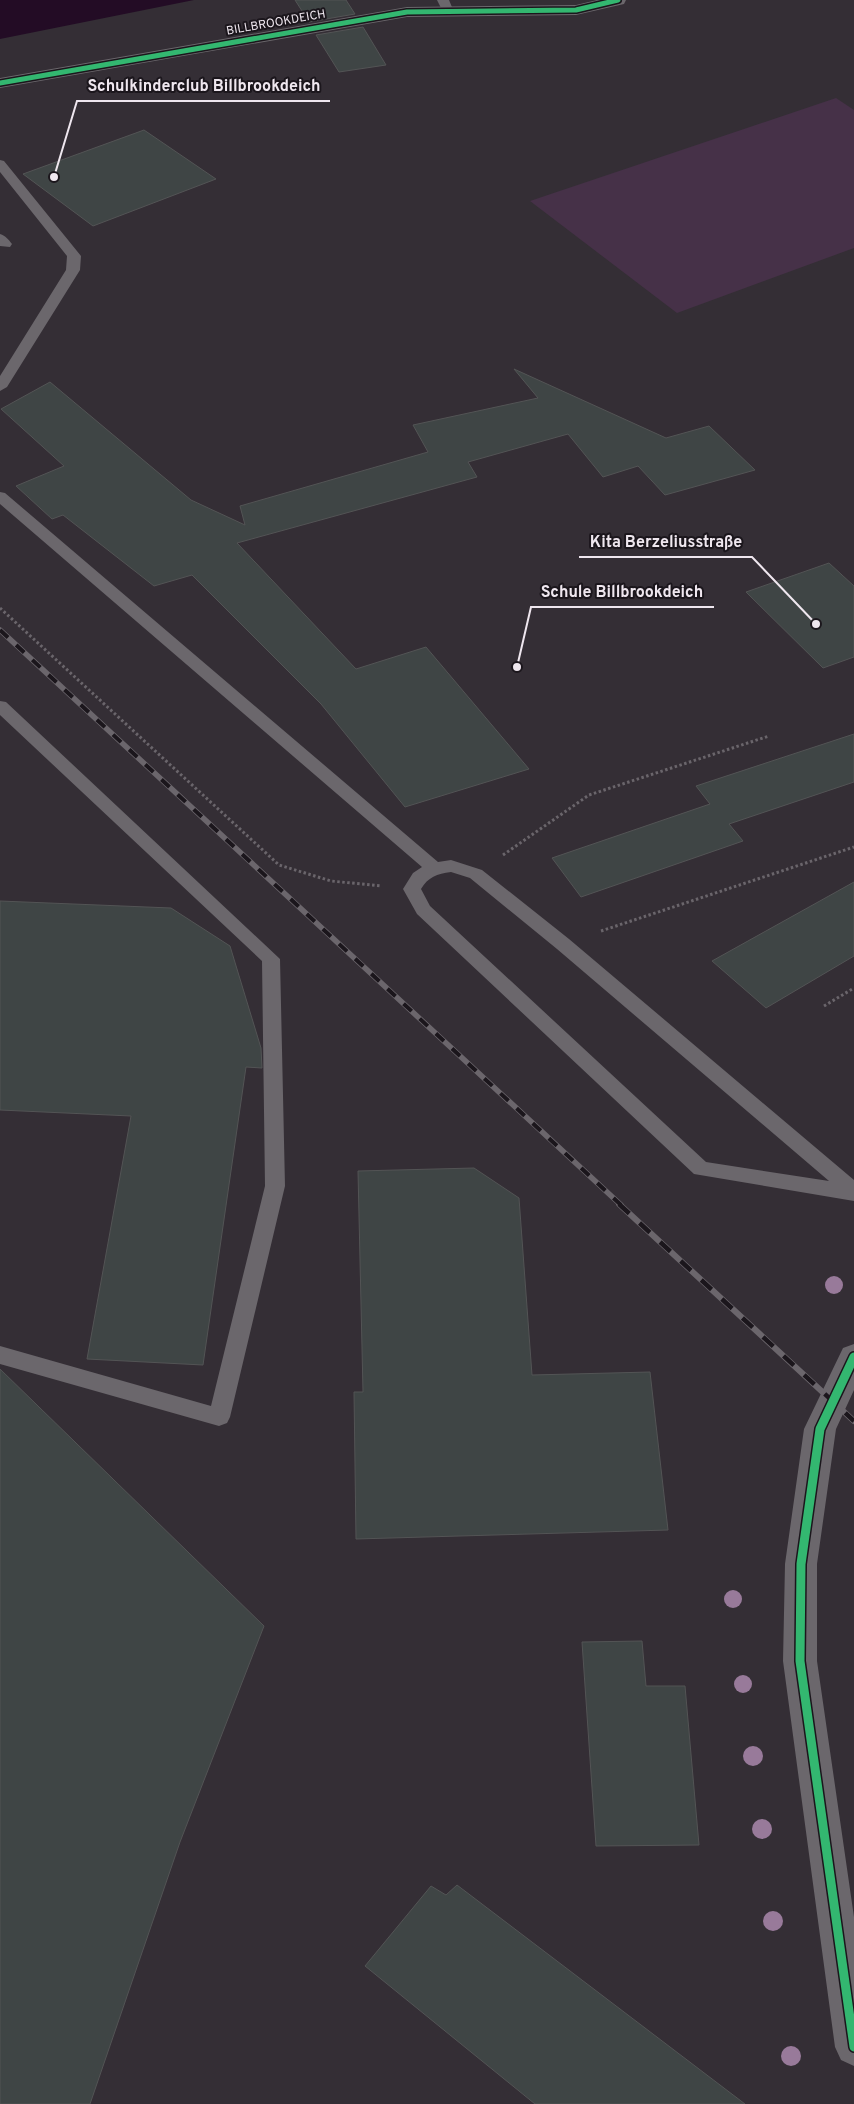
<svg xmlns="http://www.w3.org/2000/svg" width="854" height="2104" font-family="Overpass,sans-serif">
<rect width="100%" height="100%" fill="#342e35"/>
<polygon fill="#463148" points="836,98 854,110 854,248 677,313 530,201"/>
<polygon fill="#230c25" points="0,0 194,0 0,39"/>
<g fill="#3f4545" stroke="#535455">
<polygon points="295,0 346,0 355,14 309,22"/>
<polygon points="363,27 386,65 339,72 316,35"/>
<polygon points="144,130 216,179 93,226 23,174"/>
<polygon points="514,369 666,438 709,426 755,470 665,495 638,466 603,477 568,434 468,462 477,477 237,543 356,669 426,647 529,769 405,807 321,704 192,575 154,586 63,515 52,519 16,486 64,466 1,409 50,382 191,500 245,525 240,506 428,452 413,425 538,398"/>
<polygon points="829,563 854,586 854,657 823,668 746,592"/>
<polygon points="854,734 854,782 729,824 743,841 581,897 552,858 710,804 696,786"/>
<polygon points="854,882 854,956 766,1008 712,961"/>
<polygon points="0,901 171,908 230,946 261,1048 262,1068 246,1067 203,1365 87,1359 131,1116 0,1110"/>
<polygon points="474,1168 519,1198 532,1375 650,1372 668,1530 356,1539 354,1392 363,1392 358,1171"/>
<polygon points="0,1369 264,1626 180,1842 90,2104 0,2104"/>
<polygon points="642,1641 646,1686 685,1686 699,1845 596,1846 582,1642"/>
<polygon points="457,1885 745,2104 535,2104 365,1966 431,1886 446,1895"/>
</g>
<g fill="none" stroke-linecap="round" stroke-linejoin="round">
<g stroke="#6a656b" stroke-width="3" stroke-dasharray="2.5 2.5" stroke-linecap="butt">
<polyline points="0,608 279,865 331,881 381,886"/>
<polyline points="503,855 589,795 769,736"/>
<polyline points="601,931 854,847"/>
<polyline points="824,1006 854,988"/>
</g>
<g fill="#6b676c" fill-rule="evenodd">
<polygon points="437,0 449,0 454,12 452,14 444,14"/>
<polygon points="0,160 4,161 81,256 80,270 7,387 0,391 0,376 66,270 67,256 0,172"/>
<path d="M0 234C6 236 8 239 12 244L10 247 0 246Z"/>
<path d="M0 492 5 493 438 862 451 860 482 870 569 939 854 1180V1201L694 1174 417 914 403 889 413 873 422 867 0 504ZM451 872 470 878 557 949 829 1181 706 1162 430 906 421 889C428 877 437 874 451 872Z"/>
<polygon points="0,701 6,702 280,959 285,1186 230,1417 227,1423 219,1426 0,1364 0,1346 211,1406 265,1186 262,961 0,715"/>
</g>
<polygon fill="#6b676c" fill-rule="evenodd" points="854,1344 854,1390 836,1429 817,1564 817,1661 854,1917 854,2066 841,2060 835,2047 783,1661 785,1564 804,1429 843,1348"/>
<polygon fill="#6b676c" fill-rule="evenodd" points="597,0 626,0 624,4 576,15 407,17 0,88 0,78 407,7 576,5"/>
<g stroke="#6b666c" stroke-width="5.5">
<polyline id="rail-far1" points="0,630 621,1205"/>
</g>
<g stroke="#6b666c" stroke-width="6">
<polyline id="rail" points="619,1204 854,1421"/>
</g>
<use href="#rail-far1" stroke="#1b161c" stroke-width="4" stroke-dasharray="11" stroke-linecap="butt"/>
<use href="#rail" stroke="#1b161c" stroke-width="4.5" stroke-dasharray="14" stroke-linecap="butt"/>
<g stroke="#1b161c" stroke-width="8">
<polyline id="cycleway-far1" points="0,83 407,12 576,10 618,0"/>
</g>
<g stroke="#1b161c" stroke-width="12">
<polyline id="cycleway" points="854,1357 820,1429 801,1564 800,1661 854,2047"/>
</g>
<use href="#cycleway-far1" stroke="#33b770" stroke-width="5"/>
<use href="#cycleway" stroke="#33b770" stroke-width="9"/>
</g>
<g fill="#987a9a">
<circle cx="834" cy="1285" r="9"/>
<circle cx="733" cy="1599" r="9"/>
<circle cx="743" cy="1684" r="9"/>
<circle cx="753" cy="1756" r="10"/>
<circle cx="762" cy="1829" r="10"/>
<circle cx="773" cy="1921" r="10"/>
<circle cx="791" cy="2056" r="10"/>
</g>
<g text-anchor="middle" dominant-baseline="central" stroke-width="4" stroke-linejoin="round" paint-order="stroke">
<g font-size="12" fill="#efe7ef" stroke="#1b161c">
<text transform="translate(276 23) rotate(-10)">BILLBROOKDEICH</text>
</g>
</g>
<path fill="none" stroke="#efe7ef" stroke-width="2" d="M54 177L77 101H330M816 624L752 557H579M517 667L531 607H714"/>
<g fill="#efe7ef" stroke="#1b161c" stroke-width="2">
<circle cx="54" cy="177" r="5"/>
<circle cx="816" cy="624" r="5"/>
<circle cx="517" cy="667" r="5"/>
</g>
<g font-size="16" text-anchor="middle" font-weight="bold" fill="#efe7ef" stroke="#1b161c" stroke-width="4" stroke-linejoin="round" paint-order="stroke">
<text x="204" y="91">Schulkinderclub Billbrookdeich</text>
<text x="666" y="547">Kita Berzeliusstraße</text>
<text x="622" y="597">Schule Billbrookdeich</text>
</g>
</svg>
